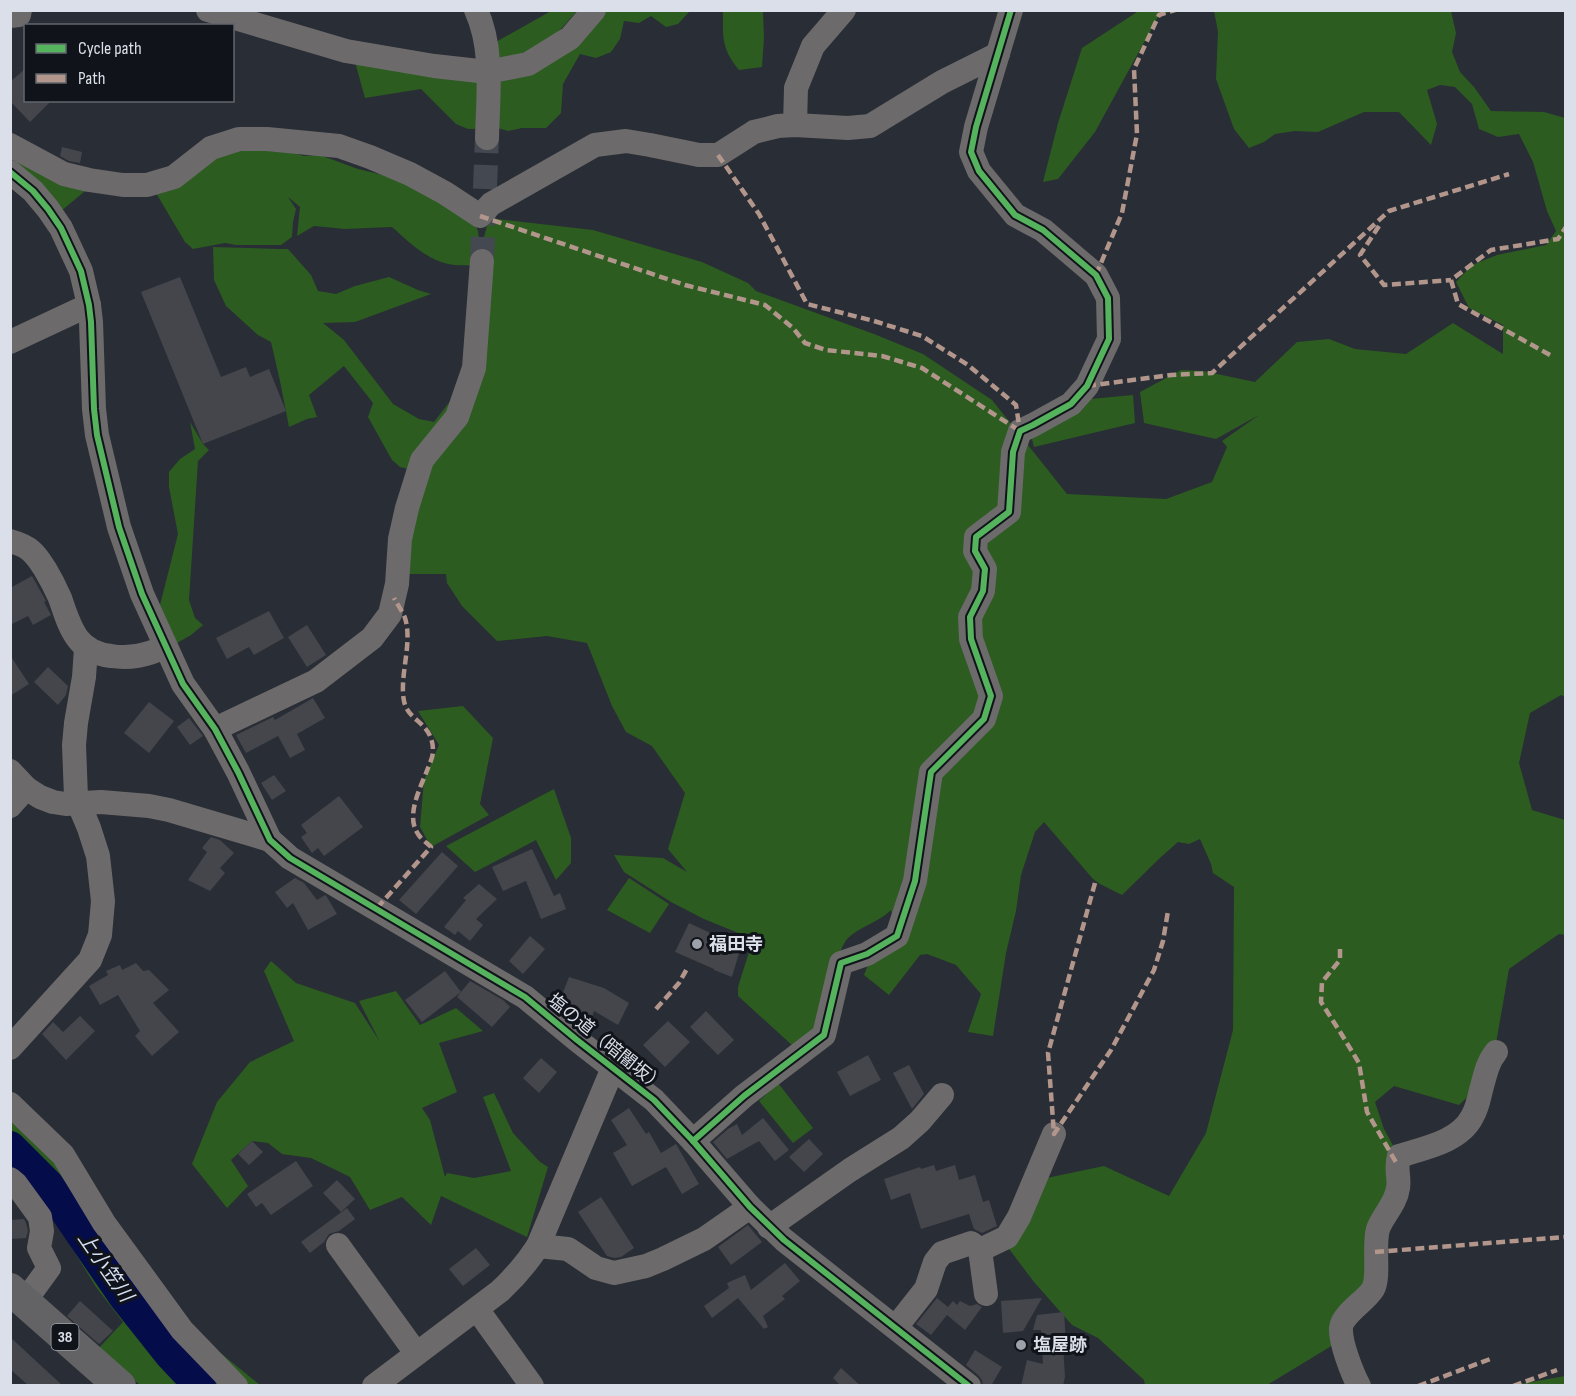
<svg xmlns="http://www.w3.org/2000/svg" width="1576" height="1396" font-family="'Sofia Sans Condensed','Noto Sans JP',sans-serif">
<rect width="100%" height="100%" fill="#292d35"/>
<g fill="#2c5c20">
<polygon points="1140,10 1175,11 1159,15 1095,132 1058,179 1043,182 1058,123 1082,48"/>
<polygon points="551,11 577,11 551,40 497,70 494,43"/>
<polygon points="602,11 690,11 678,24 666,27 651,16 639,23 624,21 620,39 611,52 596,58 580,54 563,84 561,113 546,128 522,128 508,131 498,128 468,129 456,124 421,89 365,98 355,62 495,84 509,78"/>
<path d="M723 11H763L764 38 762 67 739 70C721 48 723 37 723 11Z"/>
<path d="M1214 11H1451L1456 33 1452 52 1460 72 1474 87 1491 111 1544 112 1565 118V697L1561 695 1530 713 1519 763 1532 810 1565 820V935L1559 934 1509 969 1495 1049 1477 1088 1459 1105 1394 1086 1375 1102 1384 1129 1399 1156 1397 1191 1343 1339 1267 1385H1145L1144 1380 1098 1338 1072 1325 1034 1282 1006 1245 1037 1180 1104 1166 1169 1196 1206 1133 1233 1030 1234 887 1213 873 1211 864 1200 839 1189 844 1178 842 1161 857 1122 895 1100 884 1093 879 1044 822 1035 832 1021 875 1016 911 1006 953 993 1036 968 1032 981 994 956 965 927 954 920 955 889 995 864 975 874 950 897 936 891 910C879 922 859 927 848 938 837 949 820 1015 815 1034L794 1047 738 996V987L753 939 704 919 671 902 624 872 614 855 663 858 687 872 668 849 685 793 652 746 626 732 612 706 587 643 547 636 497 641 462 606 447 583 446 574H397L412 470 400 467 392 460 368 417 373 403 344 366 309 395 317 417 307 419 289 427 280 381 271 342 258 335 226 306 214 280 213 247 280 249H288L311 275 318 291 336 294 355 286 389 277 418 290 431 294 355 322 323 323 344 340 393 404 419 419 434 422 454 396 473 382 472 322 483 241 489 218 593 230 702 262 748 283 756 291 874 334 923 354 992 400 1067 494 1166 499 1212 482 1227 447 1222 441 1259 415 1216 439 1144 423 1140 392 1181 370 1203 371 1255 382 1297 342 1329 339 1355 349 1406 354 1453 323 1503 354V325L1469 308 1456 282 1472 265 1497 255 1546 245 1556 231 1547 211 1533 162 1519 134 1498 137 1479 129 1472 104 1455 87 1440 85 1427 90 1437 124 1431 145 1399 112H1364L1318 132 1295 131 1275 134 1264 142 1249 148 1234 129 1216 79 1218 32Z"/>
<path d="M227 147 290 152 304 156 320 155 358 169 412 182 472 218 478 231 479 239 477 266C467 265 457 266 448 264 426 259 409 242 392 227L345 229 314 226 297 236 300 207 288 197 296 209 293 222 292 237 281 245H236L225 243 193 249 185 242 153 188Z"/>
<polygon points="10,151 85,191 60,212 11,165"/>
<polygon points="1133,395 1135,423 1034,447 1030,432 1090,399"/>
<polygon points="190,422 203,444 209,450 198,461 189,600 195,618 203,625 191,635 177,643 160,605 178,534 169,487 169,472 180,459 195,449"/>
<polygon points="463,706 493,738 480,804 489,815 431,847 420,827 424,780 439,745 418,711"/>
<polygon points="554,789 571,838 571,863 556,880 536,840 475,872 446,846"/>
<polygon points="629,878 669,904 650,933 607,910"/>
<polygon points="271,961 296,983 355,1003 380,1042 359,1001 396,991 420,1025 456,1008 483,1031 439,1043 457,1092 422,1108 430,1120 445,1177 447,1173 474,1178 511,1171 483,1097 494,1093 513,1133 540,1162 548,1167 527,1237 441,1196 431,1225 402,1197 370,1210 350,1177 311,1158 282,1154 268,1143 252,1141 231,1160 248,1186 227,1208 192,1164 217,1102 250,1062 294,1041 264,971"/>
<polygon points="778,1083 813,1128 793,1143 759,1101"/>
<polygon points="10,1107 202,1338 260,1385 140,1385 98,1349 123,1322 96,1287 43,1201 11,1170"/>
<polygon points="1565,1376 1565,1385 1513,1385 1514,1385"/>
</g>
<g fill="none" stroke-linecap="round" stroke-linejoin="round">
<polyline stroke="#050c4a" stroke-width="32" points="10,1147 48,1185 124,1296 170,1354 200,1386"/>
</g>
<g fill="#45464c">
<polygon points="26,68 26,100 52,100 30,122 10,101 10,82"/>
<polygon points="62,147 82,152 80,163 69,161 60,156"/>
<polygon points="180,277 221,377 246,367 250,377 269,369 286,411 203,444 141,292"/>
<polygon points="32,576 46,601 44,602 51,615 33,625 28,616 10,625 10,588"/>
<polygon points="269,611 284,638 254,655 249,647 227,659 216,638"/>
<polygon points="307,625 326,655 307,667 288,637"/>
<polygon points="10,655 29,684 10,696"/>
<polygon points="48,667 68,686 66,695 58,705 34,682"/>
<polygon points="313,698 325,718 297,734 305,750 290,758 278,736 246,753 236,735 273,717 275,720"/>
<polygon points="149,702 174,721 149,753 124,733"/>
<polygon points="189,718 203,736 190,745 177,727"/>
<polygon points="274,775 286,791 272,800 261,783"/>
<polygon points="339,796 363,827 324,856 318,848 312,853 301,837 307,833 301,825"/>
<polygon points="211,837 220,840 234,853 220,868 225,873 210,891 188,880 207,852 202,848"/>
<polygon points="532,849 554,896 560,893 566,909 541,919 526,881 503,891 492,867"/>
<polygon points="442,852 458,866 416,914 399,900"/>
<polygon points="295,878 304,883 317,900 325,895 327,897 337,914 308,930 293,903 287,908 275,892"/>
<polygon points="479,884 497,899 476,919 483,925 470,941 458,931 455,935 444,927 466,900 463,898"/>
<polygon points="689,923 719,937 717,941 740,950 732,977 714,970 714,969 675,952"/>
<polygon points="530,936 545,949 523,974 509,961"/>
<polygon points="136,963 143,971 149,970 169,990 153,1003 179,1032 152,1056 135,1036 140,1031 118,995 100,1005 89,986 108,975 106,971 120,965 122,970"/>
<polygon points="445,971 461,992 422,1022 405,1000"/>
<polygon points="569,977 604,988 629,1003 618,1025 594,1011 592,1017 558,1005"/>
<polygon points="470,981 503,1000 510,1007 492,1027 457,997"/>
<polygon points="706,1011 734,1040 718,1055 690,1027"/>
<polygon points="80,1016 95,1031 66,1060 42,1034 53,1022 63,1032"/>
<polygon points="668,1021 690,1042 665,1067 643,1045"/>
<polygon points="868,1055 881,1080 850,1096 837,1072"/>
<polygon points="541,1058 557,1072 539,1093 523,1078"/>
<polygon points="909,1065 924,1094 912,1109 893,1073"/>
<polygon points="629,1108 646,1134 649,1132 661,1153 676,1144 699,1184 682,1194 666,1167 632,1186 613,1153 627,1145 611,1120"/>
<polygon points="763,1118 789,1150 775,1161 759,1141 727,1159 713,1142 728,1129 737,1124 742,1135"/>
<polygon points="809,1139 823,1154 804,1172 789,1157"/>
<polygon points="252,1141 263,1152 249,1165 238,1154"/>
<polygon points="296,1161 313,1186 271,1215 262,1203 256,1207 247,1194"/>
<polygon points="934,1165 936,1171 955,1165 959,1180 975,1175 983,1202 989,1200 997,1226 982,1233 974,1229 969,1214 921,1229 910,1193 891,1200 884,1179 920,1167 921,1169"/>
<polygon points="337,1180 355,1199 341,1212 323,1193"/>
<polygon points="601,1197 634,1248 621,1257 614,1258 607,1256 578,1212"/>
<polygon points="347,1208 355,1219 339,1231 329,1234 324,1242 310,1253 301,1242"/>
<polygon points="24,1219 26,1223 28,1231 26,1238 10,1239 10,1220"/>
<polygon points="748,1225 762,1242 731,1265 718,1247"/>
<polygon points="476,1248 490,1265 463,1286 449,1269"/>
<polygon points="785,1263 800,1281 782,1296 785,1299 763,1316 768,1327 764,1329 738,1298 712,1318 704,1306 729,1288 727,1283 745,1275 751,1290"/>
<polygon points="937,1298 948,1307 953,1301 957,1305 960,1301 970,1306 977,1304 982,1307 965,1330 947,1315 931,1335 916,1324"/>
<polygon points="1042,1298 1023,1331 1003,1333 1001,1301"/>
<polygon points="80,1301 113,1331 99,1344 67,1316"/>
<polygon points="1064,1312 1066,1343 1063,1344 1065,1377 1063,1386 1021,1386 1027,1360 1043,1364 1041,1330 1033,1330 1037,1315"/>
<polygon points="10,1337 63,1386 29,1386 10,1369"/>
<polygon points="975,1350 1002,1367 991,1386 983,1386 982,1380 978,1375 966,1365"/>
<polygon points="841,1368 861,1386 841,1386 833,1378"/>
</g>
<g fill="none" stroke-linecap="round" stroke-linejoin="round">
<polyline stroke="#444850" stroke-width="24" stroke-dasharray="24 12" stroke-linecap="butt" points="482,261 487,138"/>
<g stroke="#6d6a6b" stroke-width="24">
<polyline points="208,10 346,51 434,66 488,72 528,64 570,38 594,10"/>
<path d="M476 10C494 49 488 97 487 138"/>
<polyline points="10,16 19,15 20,10"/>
<polyline points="795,125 796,88 813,46 844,10"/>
<polyline points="10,145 64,174 89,180 123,185 147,185 174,177 211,148 239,139 267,139 339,146 370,157 410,174 445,193 480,216 491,204 595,145 626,141 650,145 699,155 718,155 754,132 778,126 795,125 848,128 870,126 942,82 998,54"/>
<polyline points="10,172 33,191 48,209 61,228 81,271 89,305 91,322 94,409 97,435 119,527 142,594 183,684 215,729 238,772 270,840 290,858 525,997 577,1040 654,1100 693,1141 750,1207 784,1240 969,1386"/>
<polyline points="10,342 89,305"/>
<path d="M10 541C17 543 26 546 31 551 37 556 41 563 45 569 51 579 56 589 60 598 70 627 76 652 111 656 131 659 147 655 165 647"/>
<polyline points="215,729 316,681 372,638 390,614 397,584 400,539 407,508 422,460 457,417 474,368 482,261"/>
<polyline points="10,771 26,788 40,797 53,802 66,804 101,802 149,806 169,810 270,840"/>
<polyline points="10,806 26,788"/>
<polyline points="10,1048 90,960 100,935 103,901 98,856 89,828 76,797 74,745 76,723 84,677 86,648"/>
<polyline points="10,1104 63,1155 104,1223 182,1330 236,1386"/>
<polyline points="693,1141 744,1096 824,1035 841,963 867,954 897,936 915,881 931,772 984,719 991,696 971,639 970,617 983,591 985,569 975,551 976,537 1009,512 1013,452 1020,431 1033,425 1071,404 1087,386 1109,339 1108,298 1096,275 1043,230 1015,215 979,171 971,152 976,127 1011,10"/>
<polyline points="10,1179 16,1184 40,1217 42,1231 39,1248 49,1268 25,1301"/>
<polyline points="769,1227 850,1170 901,1138 920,1121 942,1095"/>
<polyline points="338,1245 416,1353"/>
<polyline points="538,1246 568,1249 596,1268 614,1273 646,1266 663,1259 704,1239 750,1207"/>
<polyline points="986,1294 980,1250 1007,1237 1019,1217 1054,1134"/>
<polyline points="477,1309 532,1386"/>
<polyline points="896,1327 926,1289 935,1262 942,1253 971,1243 980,1250"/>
<path d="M374 1386 500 1291C515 1277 527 1263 538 1246L613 1068"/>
<path d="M1359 1386C1352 1373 1340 1342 1341 1328 1342 1314 1366 1301 1373 1289 1380 1276 1373 1247 1378 1229 1383 1215 1396 1204 1398 1188 1400 1177 1395 1169 1399 1156 1424 1148 1459 1142 1472 1117 1477 1109 1479 1099 1481 1090 1485 1076 1487 1063 1496 1052"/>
</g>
<polyline stroke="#636366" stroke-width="32" points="10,1289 120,1386"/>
<g stroke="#b2968c" stroke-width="4.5" stroke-dasharray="9 4.5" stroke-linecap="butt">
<polyline points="718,155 759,214 807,304 874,321 922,336 968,365 1016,405 1020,431"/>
<polyline points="480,216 685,285 765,305 793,328 805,343 826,350 882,356 922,368 1020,431"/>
<polyline points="1379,226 1360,255 1384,285 1451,280"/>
<polyline points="1096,275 1122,213 1137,134 1134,69 1159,15 1175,10"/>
<polyline points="1550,355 1458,304 1451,280 1491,250 1558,239 1566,227"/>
<polyline points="1087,386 1171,375 1212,373 1389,211 1509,174"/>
<polyline points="1095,883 1048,1053 1054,1134 1111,1050 1154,970 1163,941 1168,911"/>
<path d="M377 908 431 847C427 843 421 839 418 834 405 815 421 787 428 768 430 763 433 757 433 751 433 722 408 722 404 701 399 676 413 643 405 618 403 612 397 604 394 598"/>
<polyline points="1340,949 1340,960 1322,982 1321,1002 1342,1035 1359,1063 1367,1112 1397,1164"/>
<polyline points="656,1009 679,983 688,967"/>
<polyline points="1375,1252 1565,1237"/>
<polyline points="1418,1386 1493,1358"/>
<polyline points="1513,1386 1557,1370"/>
</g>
<g stroke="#10141a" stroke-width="10">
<g id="cycleway">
<polyline points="10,172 33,191 48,209 61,228 81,271 89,305 91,322 94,409 97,435 119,527 142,594 183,684 215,729 238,772 270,840 290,858 525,997 577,1040 654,1100 693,1141 750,1207 784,1240 969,1386"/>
<polyline points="693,1141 744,1096 824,1035 841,963 867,954 897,936 915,881 931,772 984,719 991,696 971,639 970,617 983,591 985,569 975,551 976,537 1009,512 1013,452 1020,431 1033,425 1071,404 1087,386 1109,339 1108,298 1096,275 1043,230 1015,215 979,171 971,152 976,127 1011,10"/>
</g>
</g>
<use href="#cycleway" stroke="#56b35d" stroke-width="6"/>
</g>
<g fill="#9ca1aa" stroke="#10141a" stroke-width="2">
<circle cx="697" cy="944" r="6"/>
<circle cx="1021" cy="1345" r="6"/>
</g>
<g text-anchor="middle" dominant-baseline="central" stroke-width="6" stroke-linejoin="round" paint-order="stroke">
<rect fill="#10141a" stroke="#9da2ab" stroke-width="1.5" x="51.5" y="1324" width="27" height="26" rx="4.5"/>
<g font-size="16" font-weight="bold" fill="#dadfe9">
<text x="65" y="1337">38</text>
</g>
<g font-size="18" font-weight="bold" fill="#dadfe9" stroke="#10141a" text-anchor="start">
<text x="709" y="944">福田寺</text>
<text x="1033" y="1345">塩屋跡</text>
</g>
<g font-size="18" fill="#dadfe9" stroke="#10141a">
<text transform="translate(606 1043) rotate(39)">塩の道（暗闇坂）</text>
</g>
<g font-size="20" font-style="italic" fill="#d5dff3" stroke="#10141a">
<text transform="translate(105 1267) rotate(55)">上小笠川</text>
</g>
</g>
<rect width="1576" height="1396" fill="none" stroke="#dadfe9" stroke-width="24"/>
<rect x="24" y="24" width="210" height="78" fill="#10141a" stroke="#61656d" stroke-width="1.5"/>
<rect x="36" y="44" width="30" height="9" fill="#56b35d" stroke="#61656d" stroke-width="1.5"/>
<text x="78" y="54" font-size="18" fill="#dadfe9">Cycle path</text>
<rect x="36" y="74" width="30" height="9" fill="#b2968c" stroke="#61656d" stroke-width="1.5"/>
<text x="78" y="84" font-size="18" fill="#dadfe9">Path</text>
</svg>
